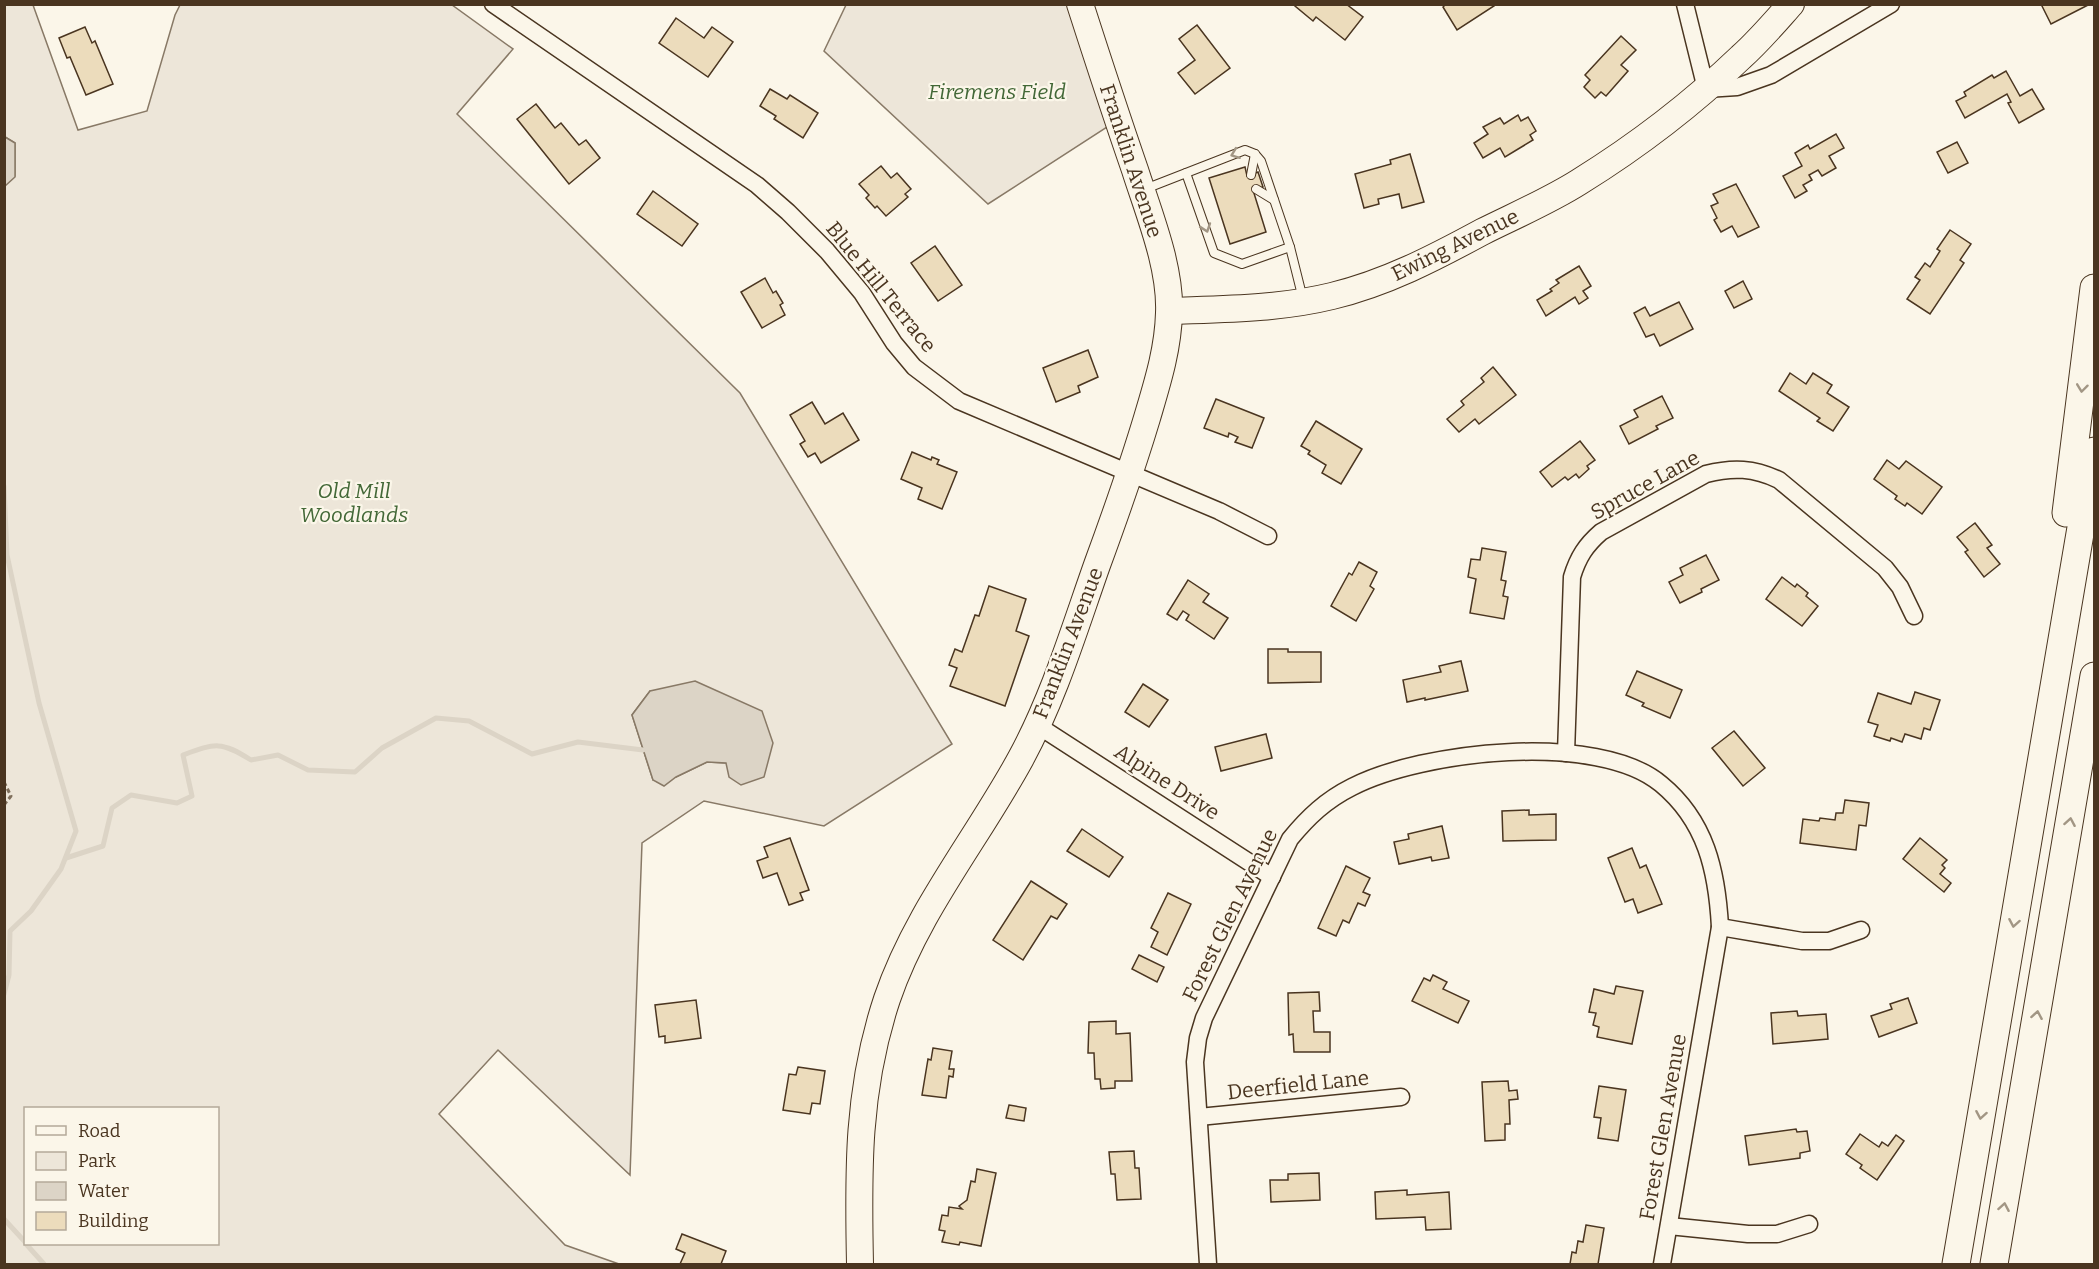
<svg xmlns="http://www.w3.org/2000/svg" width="2099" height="1269" font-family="Bitter,serif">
<rect width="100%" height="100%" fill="#fbf6e9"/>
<g fill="#ede6d9" stroke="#887966" stroke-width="1.5" fill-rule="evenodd">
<path d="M5 5H33L78 130 147 111 175 15 180 5H452L513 49 457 114 740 393 952 744 824 826 704 801 642 843 630 1175 498 1050 439 1114 565 1245 619 1264H5L4 186 15 176V143L5 137ZM650 691 764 777 726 763 707 762 676 777 653 780 632 715ZM26 1108H218V1244H26Z"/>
<polygon points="846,5 1080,5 1118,120 988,204 824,51"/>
</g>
<g fill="#dcd4c6" stroke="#887966" stroke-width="1.5">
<polygon points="5,137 15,143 15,177 5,186"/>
<polygon points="695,681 762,711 773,743 764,777 741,785 729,777 726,763 707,762 676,777 664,786 653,780 632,715 650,691"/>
</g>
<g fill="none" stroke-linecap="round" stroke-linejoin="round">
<g stroke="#dcd4c6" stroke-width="5">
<polyline points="4,486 7,555 39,703 76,831 61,869 31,911 10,931 9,975 4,994"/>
<path d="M66 858 103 846 112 808 131 795 177 803 192 796 183 755C216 743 221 741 251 760L278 755 308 770 355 772 382 748 436 718 469 721 532 754 578 742 643 750"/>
<polyline points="4,1219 26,1243"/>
<polyline points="26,1244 44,1264"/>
</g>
</g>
<g fill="#ecdcbc" stroke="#4a3520" stroke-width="1.5">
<polygon points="1296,4 1346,4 1363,17 1345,40 1316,17 1313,21 1295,6"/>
<polygon points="1446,4 1497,4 1457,30 1443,7"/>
<polygon points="2041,4 2090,4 2051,24"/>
<polygon points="676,18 704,38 712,27 733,42 708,77 659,43"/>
<polygon points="1197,25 1230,68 1195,94 1178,73 1195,60 1179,39"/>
<polygon points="85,27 92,43 95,41 113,84 86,95 70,57 67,58 59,38"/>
<polygon points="1621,36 1636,50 1621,65 1628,71 1606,96 1601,92 1595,98 1584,87 1590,80 1585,75"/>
<polygon points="2006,71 2020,96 2032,89 2044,109 2019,123 2008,103 2011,102 2007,94 1965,118 1956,101 1966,96 1964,92 1992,75 1994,78"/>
<polygon points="770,89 787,99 790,95 818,113 803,138 774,119 776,116 760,106"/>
<polygon points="536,104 555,128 561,123 579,145 586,140 600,158 569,184 517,119"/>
<polygon points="1518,115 1521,121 1528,117 1536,131 1530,135 1533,140 1505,157 1500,148 1483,158 1474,143 1488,134 1483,127 1500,118 1504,124"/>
<polygon points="1836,134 1844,148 1829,156 1836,168 1822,176 1818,170 1809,175 1812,180 1803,185 1807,191 1795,198 1783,176 1802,166 1795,153 1808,145 1810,149"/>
<polygon points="1957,142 1968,163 1948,173 1937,152"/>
<polygon points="1410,154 1424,202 1402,208 1399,194 1378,199 1379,204 1364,208 1355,174 1391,164 1390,160"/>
<polygon points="881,166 891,178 897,173 911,189 905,194 908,197 886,216 877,206 875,208 866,198 869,195 859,184"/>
<polygon points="1245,167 1247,176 1258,172 1263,187 1253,190 1266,232 1230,244 1209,178"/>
<polygon points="1736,184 1759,227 1738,237 1732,226 1721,232 1714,220 1717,218 1711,206 1718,203 1713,194"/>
<polygon points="653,191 698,224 682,246 637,214"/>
<polygon points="1950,230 1971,244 1960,260 1964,263 1930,314 1907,299 1920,280 1915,277 1925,263 1930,267 1940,251 1937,249"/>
<polygon points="935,246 962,285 938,301 911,263"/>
<polygon points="1579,266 1591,286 1583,291 1588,298 1579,304 1575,297 1546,316 1537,300 1552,291 1550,289 1559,283 1556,280"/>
<polygon points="765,278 773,293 776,291 783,303 780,305 785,315 762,328 741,292"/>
<polygon points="1743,281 1752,299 1734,308 1725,291"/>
<polygon points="1679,302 1693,329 1660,346 1654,334 1646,337 1634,313 1645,307 1650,316"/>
<polygon points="1088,350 1098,377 1078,386 1080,392 1056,402 1043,368"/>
<polygon points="1493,367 1516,395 1479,424 1475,419 1459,432 1447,419 1464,405 1461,401 1484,382 1481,378"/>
<polygon points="1790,373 1806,384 1813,373 1832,385 1827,393 1849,407 1833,431 1817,421 1820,418 1779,391"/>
<polygon points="1662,396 1673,418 1656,426 1658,429 1629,444 1620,426 1638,417 1634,410"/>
<polygon points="1216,399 1264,418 1252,448 1235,442 1238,437 1229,433 1228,437 1204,428"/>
<polygon points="812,402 825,424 843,413 859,440 821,463 815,453 808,457 800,444 805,441 790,415"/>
<polygon points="1316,421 1362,449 1341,484 1322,473 1326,465 1308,454 1310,451 1301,446"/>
<polygon points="1580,441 1595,460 1587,466 1589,469 1579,478 1576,474 1568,480 1565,477 1552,487 1540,472"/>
<polygon points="912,452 931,460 932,457 939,460 937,464 957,472 942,509 918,499 922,488 901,479"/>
<polygon points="1887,460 1899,469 1906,461 1942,487 1922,514 1907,503 1905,506 1895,499 1897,496 1874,479"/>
<polygon points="1975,523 1992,545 1987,548 2000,564 1984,577 1965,552 1968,550 1957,537"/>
<polygon points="1482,548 1506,552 1501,580 1506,581 1503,596 1508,597 1504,619 1470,613 1476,579 1468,577 1471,559 1480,560"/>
<polygon points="1706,555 1719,580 1701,589 1702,592 1680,603 1669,582 1683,575 1680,568"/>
<polygon points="1359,562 1377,572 1370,586 1374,589 1356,621 1331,606 1349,573 1352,575"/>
<polygon points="1782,577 1795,587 1797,584 1808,593 1806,596 1818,606 1802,626 1766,599"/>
<polygon points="1188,580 1209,594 1203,602 1228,618 1214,639 1186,620 1189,615 1183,611 1177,620 1167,614"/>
<polygon points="989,586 1026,599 1016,631 1029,636 1005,706 950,686 957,668 949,665 955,649 962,652 975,615 979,616"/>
<polygon points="1268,649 1288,649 1288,652 1321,652 1321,682 1268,683"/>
<polygon points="1461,661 1468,691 1425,700 1425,698 1407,702 1403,680 1441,672 1439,666"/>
<polygon points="1637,671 1682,690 1670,718 1642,706 1644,703 1626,695"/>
<polygon points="1143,684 1168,700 1149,727 1125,712"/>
<polygon points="1915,692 1940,700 1930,730 1924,728 1921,739 1905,734 1902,742 1891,738 1890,741 1874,736 1878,725 1868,722 1878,693 1911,704"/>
<polygon points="1734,731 1765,768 1743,786 1712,748"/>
<polygon points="1266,734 1272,758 1221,771 1215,747"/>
<polygon points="1845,800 1869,803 1866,826 1859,825 1856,850 1800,843 1803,819 1819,821 1820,818 1835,820 1836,813 1843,813"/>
<polygon points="1529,810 1529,815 1556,814 1556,840 1503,841 1502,811"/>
<polygon points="1442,826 1449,858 1432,861 1431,857 1399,864 1394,842 1409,839 1408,834"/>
<polygon points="1082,829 1123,857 1109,877 1067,851"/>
<polygon points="790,838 809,890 800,893 803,900 789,905 777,873 763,878 757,861 768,857 764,847"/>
<polygon points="1920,838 1947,860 1942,865 1945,868 1940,874 1951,883 1944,892 1903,859"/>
<polygon points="1632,848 1640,868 1646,865 1662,904 1638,913 1633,899 1625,902 1608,858"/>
<polygon points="1346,866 1370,878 1363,892 1370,895 1365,906 1358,903 1349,923 1343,920 1336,936 1318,928"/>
<polygon points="1031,881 1067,904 1057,919 1051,916 1023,960 993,940"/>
<polygon points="1168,893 1191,904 1167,955 1151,947 1158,932 1151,928"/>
<polygon points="1139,955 1164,967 1157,982 1132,969"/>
<polygon points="1433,975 1447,982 1443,989 1469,1001 1458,1023 1412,1001 1424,978 1430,981"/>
<polygon points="1616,986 1643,991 1632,1044 1597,1037 1599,1027 1593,1025 1596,1013 1589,1012 1594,989 1614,994"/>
<polygon points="1319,992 1320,1011 1313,1011 1314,1032 1330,1032 1330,1052 1294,1052 1293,1034 1289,1035 1288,993"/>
<polygon points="1908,998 1917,1023 1879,1037 1871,1016 1892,1009 1890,1004"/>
<polygon points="696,1000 701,1038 665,1043 665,1036 659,1037 655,1005"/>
<polygon points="1797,1011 1798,1016 1826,1014 1828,1039 1773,1044 1771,1013"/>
<polygon points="1116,1021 1116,1034 1130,1033 1132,1081 1115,1081 1115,1088 1101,1089 1100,1079 1095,1079 1094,1053 1088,1053 1089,1022"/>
<polygon points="933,1048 952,1051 949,1069 954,1069 953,1077 949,1076 946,1098 922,1095 928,1059 931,1060"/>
<polygon points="798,1067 825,1071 820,1104 812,1103 810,1114 783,1110 789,1074 796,1075"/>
<polygon points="1508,1081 1509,1091 1517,1090 1518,1099 1509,1100 1510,1124 1505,1124 1505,1140 1485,1141 1482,1082"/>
<polygon points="1599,1086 1626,1090 1618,1141 1598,1138 1601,1118 1594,1117"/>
<polygon points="1009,1105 1026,1108 1024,1121 1006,1118"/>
<polygon points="1796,1129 1797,1132 1807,1131 1810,1151 1800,1153 1800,1158 1749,1165 1745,1136"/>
<polygon points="1860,1134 1879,1147 1882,1142 1888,1146 1896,1135 1904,1141 1877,1180 1860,1168 1862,1165 1846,1154"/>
<polygon points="1134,1151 1135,1168 1139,1168 1141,1199 1117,1200 1115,1174 1111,1174 1109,1152"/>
<polygon points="977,1169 996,1173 981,1246 960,1242 959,1245 942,1242 945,1231 939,1230 942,1215 948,1216 949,1207 962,1209 959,1206 967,1200 971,1181 975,1182"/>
<polygon points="1319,1173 1320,1200 1271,1202 1270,1180 1288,1180 1288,1174"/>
<polygon points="1407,1190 1407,1195 1449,1192 1451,1229 1426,1230 1425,1217 1376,1219 1375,1192"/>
<polygon points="1586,1225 1604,1228 1598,1264 1570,1264 1572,1252 1576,1253 1578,1241 1583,1242"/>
<polygon points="682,1234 726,1251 721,1264 680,1264 685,1253 676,1249"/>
</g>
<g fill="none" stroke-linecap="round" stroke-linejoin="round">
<g stroke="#4a3520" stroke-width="10">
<g id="service">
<polyline points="1186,173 1214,253 1242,264 1290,247"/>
<polyline points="1251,175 1255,154"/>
<polyline points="1145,189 1245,150 1255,154 1261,161 1290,247 1303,299"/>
<polyline points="1256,189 1274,200"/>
</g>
</g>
<g stroke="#4a3520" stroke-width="19">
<g id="minor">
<polyline points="493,4 757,185 788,212 827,251 862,293 894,343 914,367 959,401 1219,511 1268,536"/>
<polyline points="1685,4 1706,89 1737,87 1771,75 1891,4"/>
<polyline points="1037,725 1272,877"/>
<path d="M1566 753 1572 577C1578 557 1586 545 1601 532L1706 474C1733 467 1754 468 1779 480L1885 568 1900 587 1914 616"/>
<polyline points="1720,927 1802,941 1829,941 1861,930"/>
<polyline points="1199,1117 1401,1097"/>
<polyline points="1669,1226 1748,1234 1777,1234 1809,1224"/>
<path d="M1208 1264 1195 1062 1198 1038 1204 1018 1290 839C1308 817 1326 800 1352 787 1421 751 1598 731 1661 784 1706 821 1717 871 1720 927L1662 1264"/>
</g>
</g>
<g stroke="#4a3520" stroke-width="28">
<g id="primary">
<path d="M1170 311C1224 309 1279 309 1332 296 1386 283 1434 258 1482 232 1514 216 1549 201 1579 182 1637 146 1692 104 1741 57 1759 41 1775 22 1791 4"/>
<path d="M860 1264C858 1171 857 1089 887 999 917 911 977 839 1021 758 1054 697 1074 630 1097 565 1115 516 1132 468 1147 418 1157 384 1168 350 1169 313 1171 267 1149 214 1135 170 1116 115 1098 60 1080 4"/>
</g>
</g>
<g stroke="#4a3520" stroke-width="29">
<g id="trunk">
<polyline points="2066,513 2094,288"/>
<polyline points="1956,1264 2094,451"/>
<polyline points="1994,1264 2094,676"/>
</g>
</g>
<polyline stroke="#7f6f5c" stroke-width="3" stroke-dasharray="4.5 3" stroke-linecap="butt" points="4,782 11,796 4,805"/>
<use href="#service" stroke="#fbf6e9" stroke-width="8"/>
<use href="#minor" stroke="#fbf6e9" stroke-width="16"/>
<use href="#primary" stroke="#fbf6e9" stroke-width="26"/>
<use href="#trunk" stroke="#fbf6e9" stroke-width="27"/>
</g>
<defs><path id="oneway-chevron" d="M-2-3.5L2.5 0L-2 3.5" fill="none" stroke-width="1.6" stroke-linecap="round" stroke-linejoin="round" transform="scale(1.5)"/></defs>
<g stroke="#a29684">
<use href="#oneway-chevron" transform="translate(1235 154) rotate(159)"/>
<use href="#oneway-chevron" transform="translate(1206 228) rotate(71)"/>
<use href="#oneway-chevron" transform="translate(2082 388) rotate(97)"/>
<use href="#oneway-chevron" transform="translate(2070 822) rotate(-80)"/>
<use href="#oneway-chevron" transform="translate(2014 923) rotate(100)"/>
<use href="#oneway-chevron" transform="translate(2037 1015) rotate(-80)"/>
<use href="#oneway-chevron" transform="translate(1981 1115) rotate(100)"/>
<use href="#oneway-chevron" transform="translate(2004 1207) rotate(-80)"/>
</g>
<g text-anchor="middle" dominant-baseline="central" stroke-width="4.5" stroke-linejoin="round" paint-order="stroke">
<g font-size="21" font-style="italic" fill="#436837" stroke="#fbf6e9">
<text x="997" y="92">Firemens Field</text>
<text x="354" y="491">Old Mill<tspan x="354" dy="24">Woodlands</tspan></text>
</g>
<g font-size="21" fill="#4a3520" stroke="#fbf6e9">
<text transform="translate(1131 161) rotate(72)">Franklin Avenue</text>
<text transform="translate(1455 245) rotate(-26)">Ewing Avenue</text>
<text transform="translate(881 287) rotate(51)">Blue Hill Terrace</text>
<text transform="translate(1645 485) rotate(-29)">Spruce Lane</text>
<text transform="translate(1068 643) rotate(-69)">Franklin Avenue</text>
<text transform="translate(1167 782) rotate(33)">Alpine Drive</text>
<text transform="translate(1230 915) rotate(-64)">Forest Glen Avenue</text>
<text transform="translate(1298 1085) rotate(-6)">Deerfield Lane</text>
<text transform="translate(1663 1127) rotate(-80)">Forest Glen Avenue</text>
</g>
</g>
<rect width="2099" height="1269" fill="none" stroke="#4a3520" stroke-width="12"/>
<rect x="24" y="1107" width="195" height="138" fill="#fbf6e9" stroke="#b4a999" stroke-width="1.5"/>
<rect x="36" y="1126" width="30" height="9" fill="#fbf6e9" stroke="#b4a999" stroke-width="1.5"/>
<text x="78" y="1137" font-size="18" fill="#4a3520">Road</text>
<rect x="36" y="1152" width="30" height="18" fill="#ede6d9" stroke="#b4a999" stroke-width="1.5"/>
<text x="78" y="1167" font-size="18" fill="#4a3520">Park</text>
<rect x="36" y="1182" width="30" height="18" fill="#dcd4c6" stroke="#b4a999" stroke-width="1.5"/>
<text x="78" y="1197" font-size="18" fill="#4a3520">Water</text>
<rect x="36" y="1212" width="30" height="18" fill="#ecdcbc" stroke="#b4a999" stroke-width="1.5"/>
<text x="78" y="1227" font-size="18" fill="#4a3520">Building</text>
</svg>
